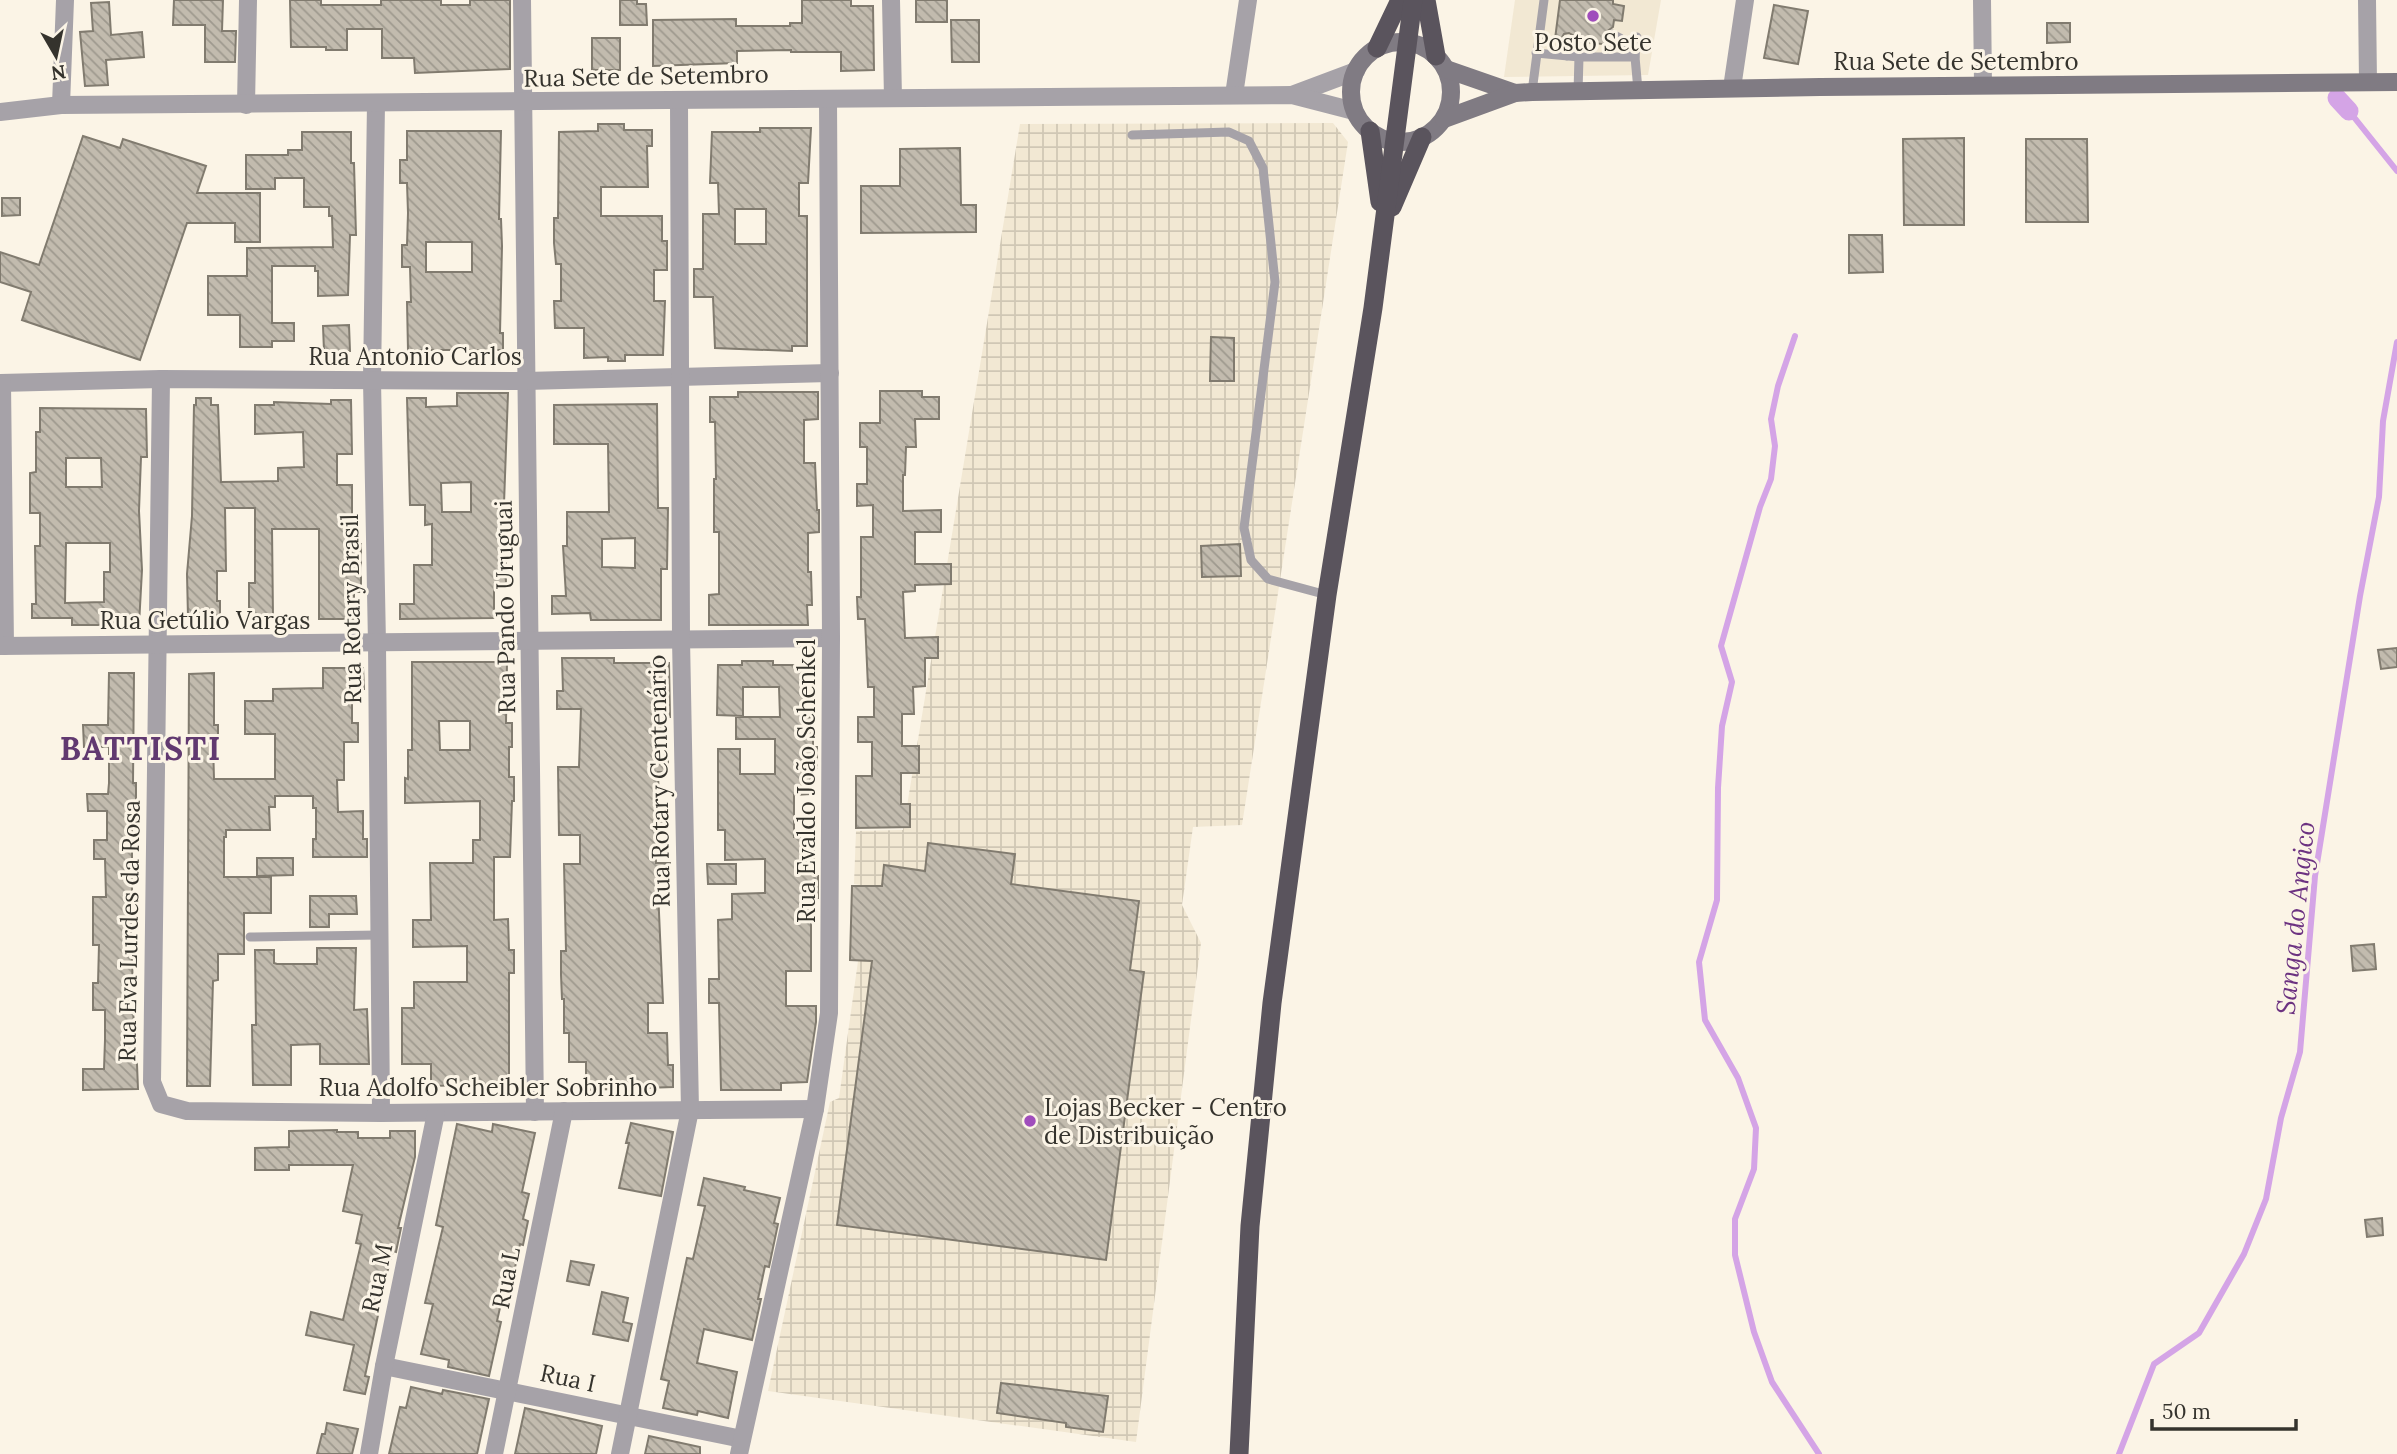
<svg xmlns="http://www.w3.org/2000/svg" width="2397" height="1454" font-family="Lora,serif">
<defs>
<pattern id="industrial-grid" width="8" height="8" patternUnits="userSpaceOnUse" patternTransform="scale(1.75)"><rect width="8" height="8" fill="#f2e8d3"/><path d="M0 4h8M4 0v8" fill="none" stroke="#d0c7b5"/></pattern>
<pattern id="building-back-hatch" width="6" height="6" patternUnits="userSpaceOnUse" patternTransform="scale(1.75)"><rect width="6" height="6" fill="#c2bbae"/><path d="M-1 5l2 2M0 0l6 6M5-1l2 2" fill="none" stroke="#9e998e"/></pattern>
</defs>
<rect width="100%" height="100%" fill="#fbf4e6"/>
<polygon fill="#f2e8d3" points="1515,0 1661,0 1648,75 1504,77"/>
<polygon fill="url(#industrial-grid)" points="1333,123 1348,142 1242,825 1193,827 1182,905 1201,943 1136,1442 768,1391 830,1102 839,1098 858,961 874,887 854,884 856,831 903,830 1020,124"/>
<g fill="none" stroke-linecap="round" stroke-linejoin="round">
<g stroke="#d4a4e6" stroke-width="6">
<polyline points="2349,111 2397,171"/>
<polyline points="1795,336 1778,386 1771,419 1775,446 1771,479 1760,507 1721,646 1732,682 1722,726 1718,788 1717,900 1699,962 1705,1020 1738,1078 1756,1128 1754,1169 1735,1219 1735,1255 1754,1332 1772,1382 1819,1454"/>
<polyline points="2119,1454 2154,1364 2199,1333 2244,1254 2266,1199 2281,1118 2300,1052 2315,876 2360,596 2379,497 2383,421 2397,342"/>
</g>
<polyline stroke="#d4a4e6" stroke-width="19" points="2337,98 2349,111"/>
</g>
<g fill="url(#building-back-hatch)" stroke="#817b6f" stroke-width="2" fill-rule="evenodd">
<polygon points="174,0 223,0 222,31 236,31 235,62 205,62 205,25 173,25"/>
<polygon points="290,0 321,0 321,5 381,5 381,0 441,0 441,5 470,5 470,0 510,0 510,69 415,73 414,58 382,58 382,29 347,29 347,50 326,50 326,47 291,47"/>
<polygon points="620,0 637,0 637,4 646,4 647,25 620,25"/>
<polygon points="802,0 851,0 851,6 873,6 874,70 841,71 841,52 791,52 791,50 737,51 737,63 653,66 653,20 736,19 736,26 790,26 790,23 802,23"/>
<rect x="916" y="0" width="31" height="22"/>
<polygon points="1560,0 1613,0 1613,4 1624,6 1622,21 1614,20 1613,27 1606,32 1606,37 1611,41 1611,45 1575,41 1574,36 1569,33 1564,34 1561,39 1555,39"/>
<polygon points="109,2 111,35 142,32 144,57 106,60 108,85 85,86 80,32 93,31 91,3"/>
<polygon points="1774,5 1808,11 1798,64 1764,58"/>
<polygon points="951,20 979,20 979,62 952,62"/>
<polygon points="2047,23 2070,23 2070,42 2047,43"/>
<rect x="592" y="38" width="28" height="32"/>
<polygon points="598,124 624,124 624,130 652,130 652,146 647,146 648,187 601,187 601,216 662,216 662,241 667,241 667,270 654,270 654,301 665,301 663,355 625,355 625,361 608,361 608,357 584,358 584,328 555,328 554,301 561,301 561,264 556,264 554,243 554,218 558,218 559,132 598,131"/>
<path d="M760 128H811L808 183H799V216H807V346H792V351L715 348 713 297H694V269H703V214H719L718 183H710L712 132H760ZM735 209H766V244H735Z"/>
<path d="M407 131H501L499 219H501L502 246 500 333H503V350H408L407 302H411L410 267H402V245H407L408 213 407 183H400V160H407ZM426 242H472V272H426Z"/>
<polygon points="302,132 351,132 351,163 354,163 356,235 350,235 348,295 318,296 318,271 315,271 315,266 272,266 272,323 294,323 294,341 272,341 272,347 240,347 240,315 208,315 208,276 247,276 247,248 333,247 332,216 329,216 329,207 304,207 304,178 275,178 275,189 246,189 246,155 288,155 288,150 302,150"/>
<polygon points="83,136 120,148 123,139 206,166 197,193 260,193 260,242 235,242 235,223 187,223 140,360 22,320 31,292 0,282 0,252 39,265"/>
<polygon points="1964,138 1964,225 1904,225 1903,139"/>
<polygon points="2026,139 2087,139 2088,222 2026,222"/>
<polygon points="960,148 961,205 976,205 976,232 861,233 861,186 900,186 900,149"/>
<polygon points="2,198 20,198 20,215 2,216"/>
<polygon points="1849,235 1882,235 1883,272 1849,273"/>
<polygon points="349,325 350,351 324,351 323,326"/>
<polygon points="1211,337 1234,338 1234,381 1210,381"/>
<polygon points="880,391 922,391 922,397 939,397 939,419 915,419 916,447 906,447 905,475 903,475 903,511 941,510 941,532 915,532 915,564 951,564 951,584 915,585 915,591 903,592 905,638 938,637 938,658 925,658 925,686 913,687 914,714 902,714 902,746 919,746 919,773 901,773 901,804 910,804 910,827 856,828 856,776 872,776 872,742 858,742 858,717 874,717 874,687 868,687 865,619 858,619 857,597 861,597 861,537 873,537 873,505 857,506 857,484 867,484 867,447 860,447 860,423 880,423"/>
<polygon points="738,392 818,392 818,419 804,420 804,463 815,463 817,510 819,510 819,532 808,533 808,572 811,572 812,605 807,605 808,625 709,625 709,595 719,594 719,532 714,532 714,479 716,479 715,422 710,422 710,397 738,397"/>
<path d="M457 393H508L504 504 506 583H494V618L400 619V604H414V565H432V524L425 525V505H410L407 398H426V407L457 406ZM471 482V512H442L441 483Z"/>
<polygon points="196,398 211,398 211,405 218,405 221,482 278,481 278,468 304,467 303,432 255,434 255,405 274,405 274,402 331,404 331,400 351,400 352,454 337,454 337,485 352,485 352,519 357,519 357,544 361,544 361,592 354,592 354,619 319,619 319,529 272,529 273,616 249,617 249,583 255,583 255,508 225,508 226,571 217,571 217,601 220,601 220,617 188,617 187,574 192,516 194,405 196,405"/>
<path d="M657 404 658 508H668L667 569H661V620H591L590 613 552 614V596H566L563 546H567V512H609L608 444H554V405ZM635 538V568L602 567V539Z"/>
<path d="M40 408 146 409 147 457H141L139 511 142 570 139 625H72V618H32V604H36L35 546H40V513H30V473L36 472V432H40ZM66 458H101L102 487H66ZM66 543H110V572H104V602L65 603Z"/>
<polygon points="1240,544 1241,576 1202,577 1201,546"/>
<polygon points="2397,648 2397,667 2381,669 2378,650"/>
<polygon points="562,658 614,658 614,663 669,663 670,717 661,717 661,747 668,747 668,772 658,772 659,805 665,805 665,833 655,833 656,863 670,863 670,890 658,890 663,1003 648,1003 648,1033 667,1033 668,1065 673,1065 673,1087 586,1090 586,1062 569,1062 569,1033 564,1033 564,999 562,999 561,975 561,951 566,951 564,864 580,864 580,835 559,835 558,767 579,767 581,709 557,709 557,691 563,691"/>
<polygon points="742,661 773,661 773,665 809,665 809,717 813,717 813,747 817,747 817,768 810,768 810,794 794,795 794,837 814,837 814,876 818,876 818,898 811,898 811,971 786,971 786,1006 816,1006 816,1022 807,1082 781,1083 781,1090 721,1090 719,1003 709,1003 709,979 719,979 718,920 732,919 732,894 765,893 765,859 725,860 725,830 718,830 718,749 740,749 740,774 775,774 775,739 736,739 736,717 780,717 779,687 743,687 743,716 717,715 718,665 742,665"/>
<path d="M412 662H507L506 723H512V747H509V777H514V801H512L510 857H494V920L508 919 509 950H514V973H509V1084L431 1086V1064H402V1008H414V982H467V946L413 947V920H431L430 863H473V840H480V801L405 803V778L408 779V750H412ZM439 721H470V750H440Z"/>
<polygon points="323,668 363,668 364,689 352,689 352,723 358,723 358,742 344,742 344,780 337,780 338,812 363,811 363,839 367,839 367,857 313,857 313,839 316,839 316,808 313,808 313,796 275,796 275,807 269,807 270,830 226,830 226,837 224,837 224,877 271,877 271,913 244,913 244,954 218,954 218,980 213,981 210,1086 187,1086 189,674 214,673 214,725 218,725 218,743 213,743 214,779 275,779 275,734 245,734 245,701 273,701 273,689 323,688"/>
<polygon points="109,673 134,673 133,783 136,783 136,802 132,802 132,894 130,955 132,955 134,1040 136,1040 138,1089 83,1090 83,1069 104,1069 105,1040 105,1010 93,1010 93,983 98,983 99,945 93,945 93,897 106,897 105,859 94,859 94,840 107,840 107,811 88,811 87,794 108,794 109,783 109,747 84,747 83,725 108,725"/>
<polygon points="928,843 1015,854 1011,884 1139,901 1130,970 1144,972 1106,1260 837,1225 872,961 850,960 852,886 882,886 884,865 925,871"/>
<polygon points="257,858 293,858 293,875 257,876"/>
<polygon points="707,864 736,864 736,884 708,884"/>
<polygon points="310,896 356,896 357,914 329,914 329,927 310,927"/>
<polygon points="2374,944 2376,969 2353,971 2351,946"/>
<polygon points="317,948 356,948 354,1010 367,1009 369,1064 320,1064 320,1044 291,1045 291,1085 253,1085 252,1025 256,1025 255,950 274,950 274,963 277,964 317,964"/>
<polygon points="631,1123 673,1132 661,1196 619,1188 629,1143 626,1143"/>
<polygon points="457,1124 492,1132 493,1124 535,1133 522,1192 529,1194 523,1219 528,1221 523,1245 520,1244 510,1291 504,1290 497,1321 501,1322 489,1376 448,1367 449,1360 421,1354 433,1304 425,1303 443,1227 436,1225"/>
<polygon points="337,1130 337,1132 358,1132 358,1138 390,1138 390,1131 415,1131 415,1157 398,1228 401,1228 396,1252 393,1251 387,1273 365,1376 369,1377 365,1394 344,1390 354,1345 306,1335 311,1312 343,1320 361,1244 356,1243 362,1215 343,1211 353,1165 289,1165 289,1170 255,1170 255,1148 289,1147 289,1131"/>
<polygon points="704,1178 745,1187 744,1190 780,1198 774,1223 778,1224 769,1267 765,1266 758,1299 761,1299 752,1340 704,1329 697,1363 737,1372 728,1418 698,1411 697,1415 663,1408 669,1381 661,1379 687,1258 693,1259 705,1206 698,1205"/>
<polygon points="2382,1218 2383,1235 2367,1237 2365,1220"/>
<polygon points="571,1261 594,1265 589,1285 567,1281"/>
<polygon points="602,1292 628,1298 623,1322 632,1324 628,1341 593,1334"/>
<polygon points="1001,1383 1108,1396 1103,1432 1066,1427 1066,1423 997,1413"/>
<polygon points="411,1387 442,1394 443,1390 489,1399 477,1454 389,1454 400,1407 406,1408"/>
<polygon points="525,1408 602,1426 596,1454 515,1454"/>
<polygon points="327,1423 358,1429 352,1454 317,1454 322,1434 325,1434"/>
<polygon points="649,1436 700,1447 700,1454 645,1454"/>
</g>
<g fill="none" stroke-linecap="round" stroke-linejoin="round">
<g stroke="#a6a2a8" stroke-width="9">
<polyline points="1612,34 1620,38 1635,57 1637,37"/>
<polyline points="1536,53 1579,57 1635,57 1638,90"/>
<polyline points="1567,56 1568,40"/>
<polyline points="1532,92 1544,0"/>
<polyline points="1578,92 1579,57"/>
<polyline points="1132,135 1229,132 1249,141 1263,168 1275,282 1244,528 1251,560 1268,579 1327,595"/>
<polyline points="250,937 378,935"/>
</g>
<g stroke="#a6a2a8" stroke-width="18">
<polyline points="522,0 535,1112"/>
<polyline points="1982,0 1983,85"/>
<polyline points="2367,0 2368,82"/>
<polyline points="1732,88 1745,0"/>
<polyline points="1234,95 1248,0"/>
<polyline points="376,103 372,380 377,644 381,1113"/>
<polyline points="61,105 65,0"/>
<polyline points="246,105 248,0"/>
<polyline points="161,379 152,1082 161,1104 187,1111 381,1113 815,1109"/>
<polyline points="0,383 161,379 526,381 830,373"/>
<polyline points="2,383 5,646"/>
<polyline points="0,646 831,638"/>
<polyline points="384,1366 742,1439"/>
<polyline points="369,1454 384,1366 436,1113"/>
<polyline points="494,1454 564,1111"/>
<polyline points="620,1454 690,1110 681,639 679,100"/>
<polyline points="739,1454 815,1109 829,1013 831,638 828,99"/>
</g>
<g stroke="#a6a2a8" stroke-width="18">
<polyline points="891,0 893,98"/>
<polyline points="1292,95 1356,71"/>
<polyline points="0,112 61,105 1292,95 1354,111"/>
</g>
<g stroke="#807b83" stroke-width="18">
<circle cx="1401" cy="92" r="50"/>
<polyline points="1446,69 1515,93"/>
<polyline points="1444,119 1515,93 1532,92 1820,87 2397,82"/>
</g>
<g stroke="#5a545d" stroke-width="19">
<polyline points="1426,0 1436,56"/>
<polyline points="1377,48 1400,0"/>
<polyline points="1370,131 1380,202"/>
<polyline points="1392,207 1422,137"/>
<polyline points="1239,1454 1250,1226 1272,1003 1327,595 1373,308 1413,0"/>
</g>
</g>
<g fill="#a04dbc" stroke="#fbf4e6" stroke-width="2.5">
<circle cx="1593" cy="16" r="7"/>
<circle cx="1030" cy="1121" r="7"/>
</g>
<g text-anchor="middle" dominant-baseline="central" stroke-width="6" stroke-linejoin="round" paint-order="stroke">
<g font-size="24" fill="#35332d" stroke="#fbf4e6">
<text x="1593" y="42">Posto Sete</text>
<text x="1044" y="1107" text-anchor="start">Lojas Becker - Centro<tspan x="1044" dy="28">de Distribuição</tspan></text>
</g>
<g font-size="24" fill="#35332d" stroke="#fbf4e6">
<text x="1956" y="61">Rua Sete de Setembro</text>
<text transform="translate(646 76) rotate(-1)">Rua Sete de Setembro</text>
<text x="415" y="356">Rua Antonio Carlos</text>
<text transform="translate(505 607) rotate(-91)">Rua Pando Uruguai</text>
<text transform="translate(351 609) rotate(-91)">Rua Rotary Brasil</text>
<text x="205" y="620">Rua Getúlio Vargas</text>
<text transform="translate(659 781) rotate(-91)">Rua Rotary Centenário</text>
<text transform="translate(806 781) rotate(-90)">Rua Evaldo João Schenkel</text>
<text transform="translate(129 931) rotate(-89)">Rua Eva Lurdes da Rosa</text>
<text x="488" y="1087">Rua Adolfo Scheibler Sobrinho</text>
<text transform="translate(377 1278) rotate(-78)">Rua M</text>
<text transform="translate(506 1278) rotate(-79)">Rua L</text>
<text transform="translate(568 1378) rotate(12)">Rua I</text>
</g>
<g font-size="26" font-style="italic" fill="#6c3281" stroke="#fbf4e6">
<text transform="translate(2295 918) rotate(-84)">Sanga do Angico</text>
</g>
<g font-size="32" font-weight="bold" letter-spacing="2" fill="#613970" stroke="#fbf4e6">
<text x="141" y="748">BATTISTI</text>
</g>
</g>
<g transform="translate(56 56) rotate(171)" stroke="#fbf4e6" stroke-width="5" paint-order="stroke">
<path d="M0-5L12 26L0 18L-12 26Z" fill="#35332d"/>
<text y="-10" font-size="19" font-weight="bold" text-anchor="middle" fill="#35332d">N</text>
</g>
<path d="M2152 1419v10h144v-10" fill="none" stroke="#35332d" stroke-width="3.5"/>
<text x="2162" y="1419" font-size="21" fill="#35332d" stroke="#fbf4e6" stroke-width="5" paint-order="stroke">50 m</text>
</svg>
